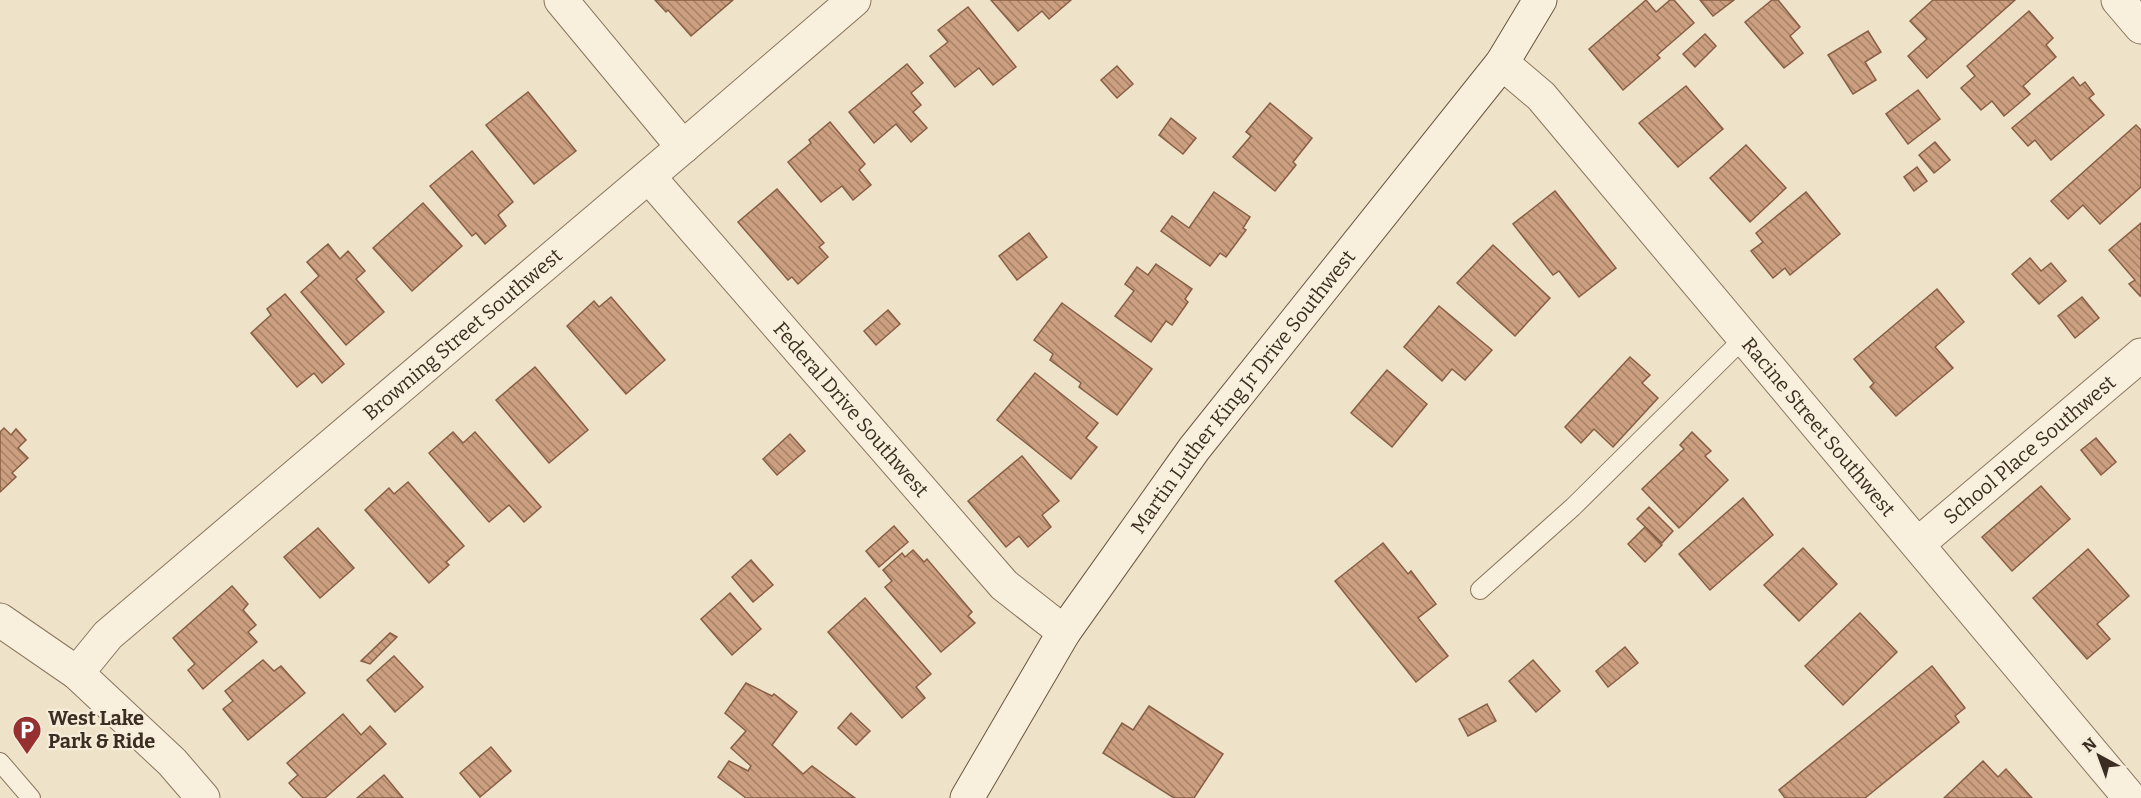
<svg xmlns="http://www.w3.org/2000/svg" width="2141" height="798" font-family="Bitter,serif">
<defs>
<pattern id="building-back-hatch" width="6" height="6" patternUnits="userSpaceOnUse" patternTransform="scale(1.5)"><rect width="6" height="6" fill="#cb9f80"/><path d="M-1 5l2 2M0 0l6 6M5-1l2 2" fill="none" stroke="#a68268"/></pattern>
</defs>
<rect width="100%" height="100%" fill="#eee2c9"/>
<g fill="url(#building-back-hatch)" stroke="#885f44" stroke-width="1.5">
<polygon points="655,0 733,0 691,36 668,10 666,12"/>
<polygon points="991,0 1071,0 1049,19 1042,11 1018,31"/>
<polygon points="1646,0 1656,12 1670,0 1674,0 1694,23 1657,55 1660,58 1623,90 1589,49"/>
<polygon points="1700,0 1734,0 1713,16"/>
<polygon points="1772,0 1778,0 1800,27 1790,36 1803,53 1784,68 1745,22"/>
<polygon points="1933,0 2015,0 1927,78 1908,56 1927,39 1910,21"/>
<polygon points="968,7 1016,67 993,85 979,68 955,87 930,56 948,42 938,30"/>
<polygon points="2029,11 2053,38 2046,45 2056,57 2023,86 2030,94 2004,116 1992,101 1981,110 1961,88 1975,76 1967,66"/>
<polygon points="1868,31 1881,52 1865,62 1876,80 1853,94 1828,55"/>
<polygon points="1705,34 1716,46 1695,67 1683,54"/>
<polygon points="907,64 923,83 911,93 921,105 913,112 927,128 911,142 896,124 874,143 849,112"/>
<polygon points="1117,66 1133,84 1117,98 1101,80"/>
<polygon points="2073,77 2080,86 2085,82 2094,94 2089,98 2104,115 2051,160 2035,140 2028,146 2012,128"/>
<polygon points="1686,86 1723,129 1678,167 1639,123"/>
<polygon points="1918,90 1940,119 1908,144 1886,114"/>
<polygon points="528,92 576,151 534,184 486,125"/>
<polygon points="1270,103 1312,138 1293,162 1296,165 1275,191 1233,157 1251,136 1246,132"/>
<polygon points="1171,118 1196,138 1183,154 1159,135"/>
<polygon points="830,122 865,164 859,170 871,185 853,200 842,186 821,202 788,162 811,143 809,140"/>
<polygon points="2136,125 2141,130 2141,187 2100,224 2083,205 2068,219 2051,201"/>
<polygon points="1935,142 1950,160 1934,173 1919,155"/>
<polygon points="1746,145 1786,188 1750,222 1710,178"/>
<polygon points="472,151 513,202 498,215 506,226 485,244 476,233 472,236 430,186"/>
<polygon points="1917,167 1927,181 1914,191 1904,177"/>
<polygon points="777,189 824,243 819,247 828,257 798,284 792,277 788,280 738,222"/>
<polygon points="1555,191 1616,268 1579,297 1559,271 1553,275 1513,224"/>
<polygon points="1214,192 1250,217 1243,228 1246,230 1226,257 1220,253 1210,266 1161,231 1172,216 1189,228"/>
<polygon points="1806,192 1840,234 1790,275 1785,268 1773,278 1751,251 1763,242 1756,233"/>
<polygon points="423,203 462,246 412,291 373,248"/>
<polygon points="2141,223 2141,296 2140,296 2129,284 2135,280 2109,250"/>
<polygon points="1029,233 1047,257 1017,280 999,256"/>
<polygon points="328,244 340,259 348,251 365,271 356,279 384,312 346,345 301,292 319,276 307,262"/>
<polygon points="1493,245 1550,298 1515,336 1457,283"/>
<polygon points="2030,258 2041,271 2051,263 2066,281 2039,304 2012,274"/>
<polygon points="1156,264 1192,289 1185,299 1188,302 1172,325 1166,321 1151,342 1115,316 1134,291 1125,284 1137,267 1148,275"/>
<polygon points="1937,289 1964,322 1935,347 1953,368 1896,416 1870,387 1874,383 1854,359"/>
<polygon points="285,294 344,364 322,383 314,373 297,387 251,333 271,315 267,309"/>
<polygon points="611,297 665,360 626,394 567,326 594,301 599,307"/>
<polygon points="2082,297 2099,318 2075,338 2058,316"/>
<polygon points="1062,303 1152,369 1117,415 1079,387 1081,383 1050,360 1053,354 1034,340"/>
<polygon points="1439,306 1492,350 1465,380 1452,369 1442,381 1404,347"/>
<polygon points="888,310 900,324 876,345 864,331"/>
<polygon points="1630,357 1650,375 1642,383 1658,398 1613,447 1594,429 1581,443 1565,427"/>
<polygon points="535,367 588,430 549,463 496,400"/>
<polygon points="1387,370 1427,404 1392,447 1351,413"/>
<polygon points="1035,373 1098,423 1086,438 1097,447 1071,479 997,420"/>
<polygon points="4,428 11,435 16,429 26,440 18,448 28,458 12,473 16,477 0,492 0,432"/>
<polygon points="453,432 463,443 475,432 541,507 524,522 509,505 489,522 429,453"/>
<polygon points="1692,432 1711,451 1705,456 1728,480 1679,528 1642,489 1684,449 1680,445"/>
<polygon points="790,434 805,451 777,475 763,459"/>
<polygon points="2096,438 2116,462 2101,475 2081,450"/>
<polygon points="1022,456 1059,501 1042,515 1051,527 1028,547 1019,536 1006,547 968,501"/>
<polygon points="408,482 464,546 446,562 449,565 429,583 365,510 389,488 394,494"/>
<polygon points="2041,486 2070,519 2012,571 1982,537"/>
<polygon points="1743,498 1773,535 1710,590 1679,554"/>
<polygon points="1649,507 1673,531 1662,543 1637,519"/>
<polygon points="894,526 908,542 879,567 866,551"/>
<polygon points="1645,527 1662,545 1645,562 1628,544"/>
<polygon points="318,528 354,568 320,598 284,557"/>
<polygon points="1383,543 1408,574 1411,571 1436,604 1418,618 1448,656 1416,682 1335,581"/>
<polygon points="1803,548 1837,584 1799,621 1764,585"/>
<polygon points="2088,549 2129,596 2097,624 2110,639 2087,659 2033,598"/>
<polygon points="913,550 924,562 927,559 972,612 968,616 975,623 941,652 885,587 892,581 883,570 902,553 905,557"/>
<polygon points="751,560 773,585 753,602 732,577"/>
<polygon points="232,586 248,604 243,610 256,625 248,632 257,642 203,689 188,670 195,664 173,638"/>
<polygon points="730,593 761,629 732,655 701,619"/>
<polygon points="865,598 931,674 916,687 925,698 902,718 828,632"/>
<polygon points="1860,613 1897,652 1843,705 1805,666"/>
<polygon points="390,633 397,637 370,664 361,661"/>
<polygon points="1625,647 1638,663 1608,687 1596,671"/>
<polygon points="394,656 423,687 395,712 367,680"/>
<polygon points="263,660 274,671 281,666 305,693 248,740 223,709 233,701 225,691"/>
<polygon points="1533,660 1560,691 1536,712 1509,681"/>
<polygon points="1932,666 1965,708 1955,716 1959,722 1865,798 1785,798 1779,790"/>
<polygon points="746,683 772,696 774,694 797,712 772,745 803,774 812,766 855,798 746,798 718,777 729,761 748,771 751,766 731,748 746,731 725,713"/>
<polygon points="1487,704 1496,721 1468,736 1459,719"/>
<polygon points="1149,706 1223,754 1194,798 1174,798 1103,753 1122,723 1133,730"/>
<polygon points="851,713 870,731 856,745 838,728"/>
<polygon points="343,714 361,735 370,726 386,744 325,798 303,798 289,783 298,775 287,763"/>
<polygon points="491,747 511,771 480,797 460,773"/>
<polygon points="1983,761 1998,777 2006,769 2032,798 1944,798"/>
<polygon points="384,775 403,798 357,798"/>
</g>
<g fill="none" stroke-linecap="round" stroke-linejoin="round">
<g stroke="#8a755e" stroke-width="20">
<g id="service">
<polyline points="1480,590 1573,507 1744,338"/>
<polyline points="0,762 31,798"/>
</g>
</g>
<g stroke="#8a755e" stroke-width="35">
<g id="minor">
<polyline points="561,0 683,147"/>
<polyline points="2118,0 2141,27"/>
<path id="s1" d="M1502 63 1541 96 2130 798"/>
<path id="s2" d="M649 177 1004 585 1064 632"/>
<path id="s3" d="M1918 544 2141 355"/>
<path id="s4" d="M77 673 108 635 683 147 854 0"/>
</g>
</g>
<g stroke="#8a755e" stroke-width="35">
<polyline id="tertiary" points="0,620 77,673 172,762 203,798"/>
</g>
<g stroke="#6c5641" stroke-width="35">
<g id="secondary">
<path id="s5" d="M967 798 1064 632 1194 449 1502 63 1540 0"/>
</g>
</g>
<use href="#service" stroke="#f8f0dd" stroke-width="18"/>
<use href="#minor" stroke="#f8f0dd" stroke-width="33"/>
<use href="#tertiary" stroke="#f8f0dd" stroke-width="33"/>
<use href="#secondary" stroke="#f8f0dd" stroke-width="33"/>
</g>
<defs>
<g id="parking-pin" transform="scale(1.5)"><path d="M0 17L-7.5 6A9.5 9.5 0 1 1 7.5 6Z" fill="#973031" stroke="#f5edd9"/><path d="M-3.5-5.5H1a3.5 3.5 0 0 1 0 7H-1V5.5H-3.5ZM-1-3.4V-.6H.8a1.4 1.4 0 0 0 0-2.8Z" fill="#fff"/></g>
</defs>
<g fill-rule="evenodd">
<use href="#parking-pin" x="27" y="730"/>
</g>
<g text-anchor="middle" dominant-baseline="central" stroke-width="4.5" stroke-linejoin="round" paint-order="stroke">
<g font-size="20" fill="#3b2d21" stroke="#f5edd9">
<text stroke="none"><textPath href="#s4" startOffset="514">Browning Street Southwest</textPath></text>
<text stroke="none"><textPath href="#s5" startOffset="492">Martin Luther King Jr Drive Southwest</textPath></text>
<text stroke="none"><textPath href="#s2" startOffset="308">Federal Drive Southwest</textPath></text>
<text stroke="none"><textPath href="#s1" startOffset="483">Racine Street Southwest</textPath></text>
<text stroke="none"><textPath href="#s3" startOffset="146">School Place Southwest</textPath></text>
</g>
<g font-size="20" font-weight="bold" fill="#3b2d21" stroke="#f5edd9" text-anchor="start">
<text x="48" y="718">West Lake<tspan x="48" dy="23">Park &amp; Ride</tspan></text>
</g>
</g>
<g transform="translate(2099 756) rotate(319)" stroke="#f5edd9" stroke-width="4.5" paint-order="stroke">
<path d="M0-4.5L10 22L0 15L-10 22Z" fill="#3b2d21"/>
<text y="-9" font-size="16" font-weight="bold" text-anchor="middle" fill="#3b2d21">N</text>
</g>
</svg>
